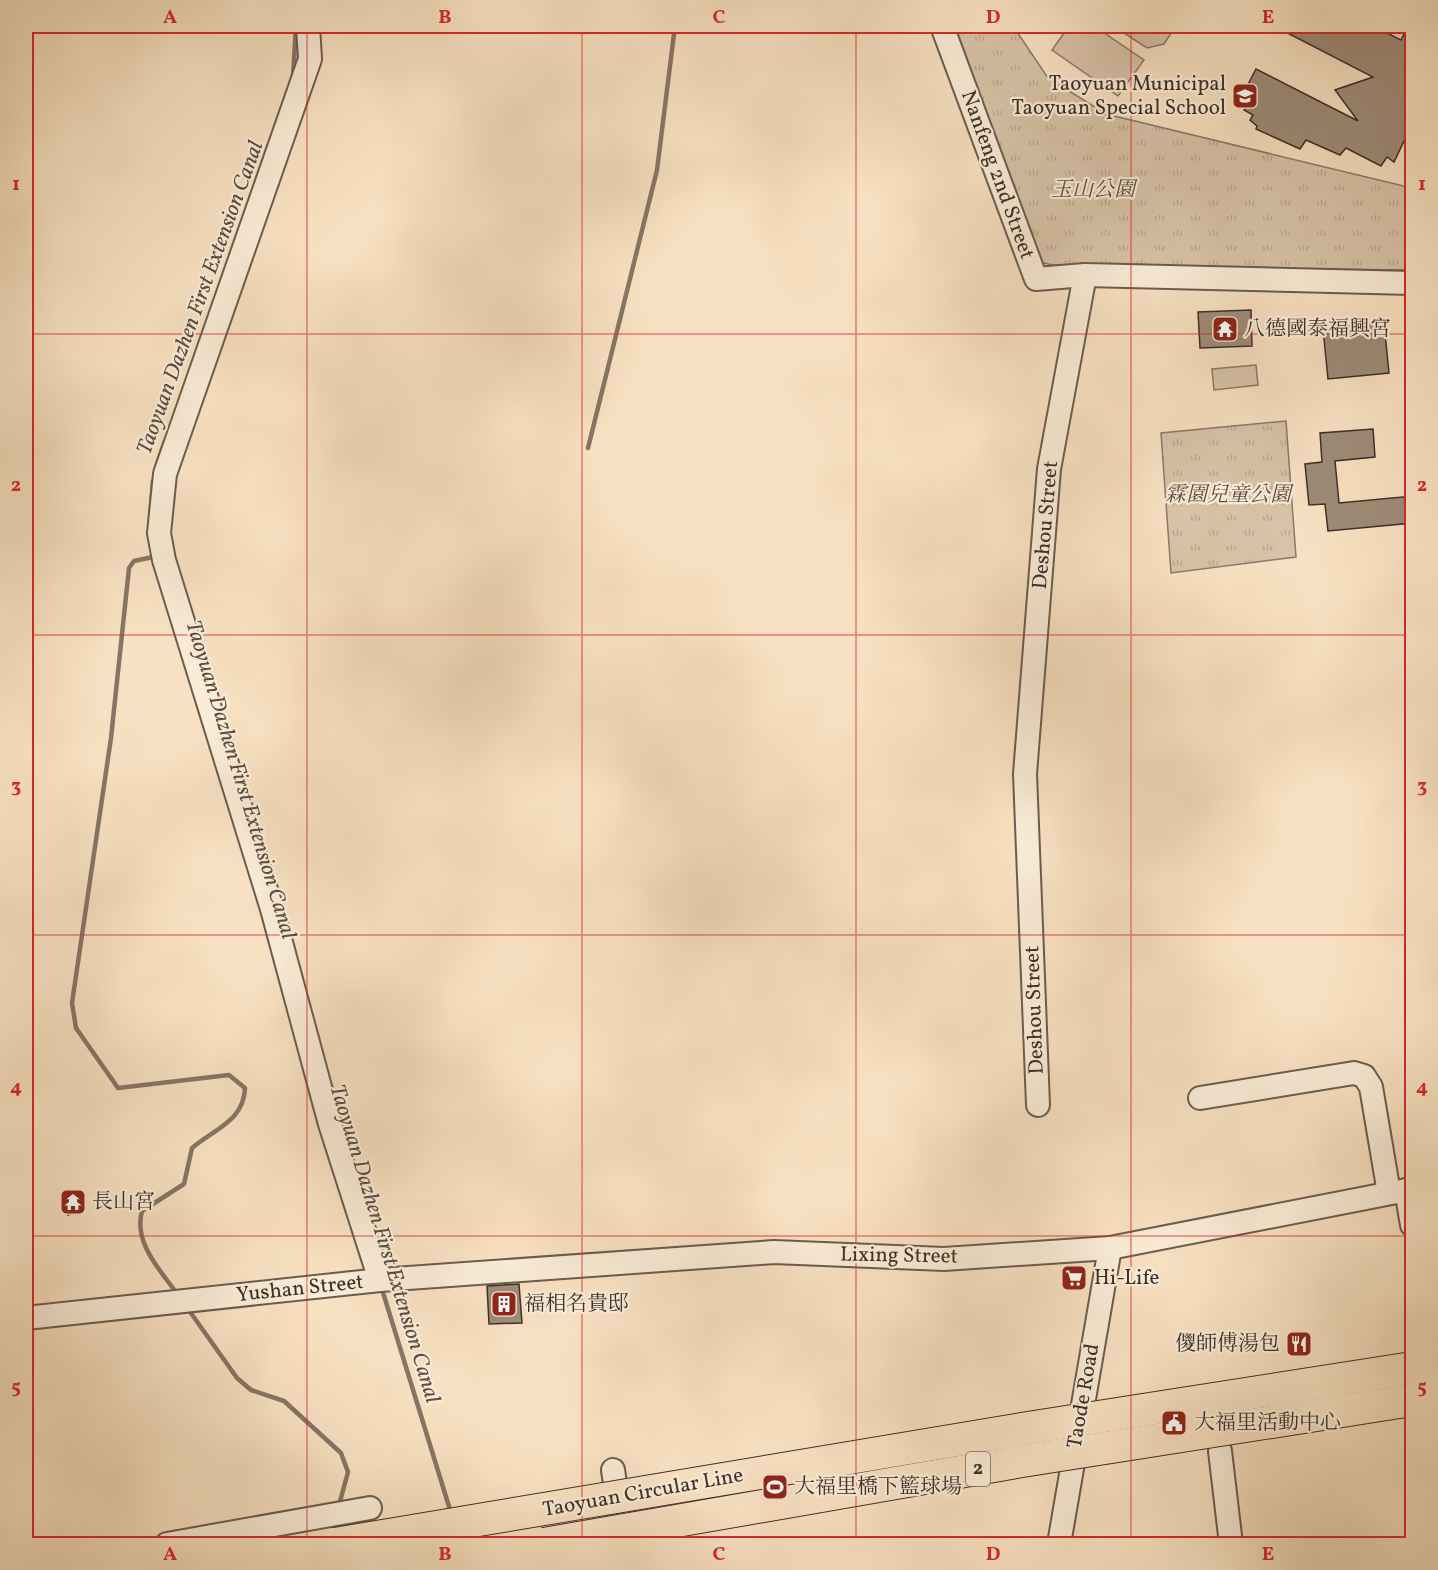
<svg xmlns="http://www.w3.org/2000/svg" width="1438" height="1570" font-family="Vollkorn,'Noto Serif TC',serif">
<defs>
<pattern id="park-tufts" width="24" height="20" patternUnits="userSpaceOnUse" patternTransform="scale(1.5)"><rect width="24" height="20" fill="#d8c3a8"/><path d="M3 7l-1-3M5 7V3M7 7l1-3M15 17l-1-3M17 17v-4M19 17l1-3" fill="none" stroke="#baa891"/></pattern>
</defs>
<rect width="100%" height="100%" fill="#f8e1c2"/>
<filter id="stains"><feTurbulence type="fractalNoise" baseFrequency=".00333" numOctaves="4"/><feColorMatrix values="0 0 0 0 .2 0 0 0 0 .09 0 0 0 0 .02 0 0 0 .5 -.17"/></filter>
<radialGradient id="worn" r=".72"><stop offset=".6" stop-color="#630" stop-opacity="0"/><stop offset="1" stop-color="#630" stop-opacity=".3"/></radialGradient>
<g fill="#d8c3a8" stroke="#8a7969" stroke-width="1.5">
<polygon points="1069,26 1094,26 1144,60 1118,96 1052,50"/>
<polygon points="1113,26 1176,26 1164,44 1147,48"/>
<polygon points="1256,365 1258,385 1214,390 1212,369"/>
</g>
<g fill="url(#park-tufts)" stroke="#8a7969" stroke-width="1.5">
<polygon points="950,26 1013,26 1048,78 1106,114 1412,188 1412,270 1064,267 1038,262"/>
<polygon points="1286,421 1296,557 1171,573 1161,433"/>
</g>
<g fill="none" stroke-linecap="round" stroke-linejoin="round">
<g stroke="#867566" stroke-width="4.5">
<polyline points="293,77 296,26"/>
<polyline points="588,448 657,170 675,26"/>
<polyline points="156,467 165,441"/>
<polyline points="150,518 153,481"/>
<path d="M153 557 134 561 129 568 111 738 72 1003 76 1028 118 1088 229 1075 245 1088C244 1121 214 1129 192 1148L184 1184 142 1211C133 1243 161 1271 178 1295"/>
<polyline points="381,1286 451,1513"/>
<polyline points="188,1309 237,1378 251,1390 284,1401 341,1453 348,1472 339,1505"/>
</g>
</g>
<g fill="#9e8c79" stroke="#3c2f2a" stroke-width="1.5">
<polygon points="1274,26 1373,26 1401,40 1408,26 1413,26 1413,122 1394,162 1387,157 1381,166 1346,148 1340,155 1306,140 1300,149 1256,129 1257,126 1250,120 1253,115 1244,110 1250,100 1242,96 1256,69 1358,121 1335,90 1373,77"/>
<polygon points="1251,310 1252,346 1200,348 1198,312"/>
<polygon points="1384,323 1389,373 1328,379 1323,329"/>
<polygon points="1373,429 1375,457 1335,461 1339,503 1413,496 1413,523 1328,531 1325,504 1309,505 1305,464 1322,462 1320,433"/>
<polygon points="79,1191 85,1208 68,1215 62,1197"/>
<polygon points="519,1284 522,1323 489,1324 487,1286"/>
</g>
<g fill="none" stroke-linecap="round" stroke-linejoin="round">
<g stroke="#6b5c50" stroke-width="26">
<g id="minor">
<polyline points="308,26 310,59 165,474 159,533 164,560 272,909 330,1124 380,1280"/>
<polyline points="942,26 1036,279 1085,275 1412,283"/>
<polyline points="1200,1098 1354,1073 1364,1076 1371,1087 1389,1193"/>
<polyline points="1038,1105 1025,774 1049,469 1085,275"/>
<polyline points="1406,1190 1412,1225"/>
<polyline points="26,1318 380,1280 774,1252 944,1259 1110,1248 1412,1189"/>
<polyline points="1220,1451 1231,1544"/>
<polyline points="613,1470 624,1544"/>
<polyline points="167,1544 370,1508"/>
<polyline points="1059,1544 1110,1248"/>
</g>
</g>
<use href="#minor" stroke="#faecd7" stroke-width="22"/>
<g stroke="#3c2f2a" stroke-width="34" stroke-linecap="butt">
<g id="highway-bridge">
<polyline points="335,1544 1028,1428 1412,1368"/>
<polyline points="544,1544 1028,1460 1412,1400"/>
</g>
</g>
<use href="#highway-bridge" stroke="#f8e1c2" stroke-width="32"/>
</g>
<path fill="none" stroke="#d62828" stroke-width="1.5" stroke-opacity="0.55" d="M307 26V1544M582 26V1544M856 26V1544M1131 26V1544M26 334H1412M26 635H1412M26 935H1412M26 1236H1412"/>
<defs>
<g id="school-square" transform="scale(1.35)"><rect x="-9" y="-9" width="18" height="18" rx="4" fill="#8f2418" stroke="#faecd7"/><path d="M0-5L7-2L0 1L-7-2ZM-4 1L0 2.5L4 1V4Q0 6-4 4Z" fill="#fff"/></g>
<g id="temple-square" transform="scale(1.35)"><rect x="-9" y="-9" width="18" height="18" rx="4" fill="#8f2418" stroke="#faecd7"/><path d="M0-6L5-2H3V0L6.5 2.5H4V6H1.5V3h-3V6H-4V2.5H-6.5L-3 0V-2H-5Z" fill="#fff"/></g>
<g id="supermarket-square" transform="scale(1.35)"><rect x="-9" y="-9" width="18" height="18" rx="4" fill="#8f2418" stroke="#faecd7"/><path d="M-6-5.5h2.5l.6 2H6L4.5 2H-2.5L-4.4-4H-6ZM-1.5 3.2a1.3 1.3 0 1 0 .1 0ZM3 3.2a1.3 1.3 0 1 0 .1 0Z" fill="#fff"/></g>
<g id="building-square" transform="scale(1.35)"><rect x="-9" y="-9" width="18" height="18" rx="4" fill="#8f2418" stroke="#faecd7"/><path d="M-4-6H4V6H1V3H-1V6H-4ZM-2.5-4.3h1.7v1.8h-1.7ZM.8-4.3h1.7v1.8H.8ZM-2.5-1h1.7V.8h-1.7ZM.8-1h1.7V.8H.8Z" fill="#fff"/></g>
<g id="restaurant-square" transform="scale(1.35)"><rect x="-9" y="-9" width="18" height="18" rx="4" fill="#8f2418" stroke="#faecd7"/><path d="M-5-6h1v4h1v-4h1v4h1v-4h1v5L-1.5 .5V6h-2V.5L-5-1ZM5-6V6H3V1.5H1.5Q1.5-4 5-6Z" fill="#fff"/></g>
<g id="civic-square" transform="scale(1.35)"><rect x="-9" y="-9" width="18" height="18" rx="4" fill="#8f2418" stroke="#faecd7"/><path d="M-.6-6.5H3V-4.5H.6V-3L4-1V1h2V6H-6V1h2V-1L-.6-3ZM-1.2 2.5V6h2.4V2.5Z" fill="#fff"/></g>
<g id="stadium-square" transform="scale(1.35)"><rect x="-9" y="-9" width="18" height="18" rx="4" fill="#8f2418" stroke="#faecd7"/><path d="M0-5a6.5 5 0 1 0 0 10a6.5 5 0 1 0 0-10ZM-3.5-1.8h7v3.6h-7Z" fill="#fff"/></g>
</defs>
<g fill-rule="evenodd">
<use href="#school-square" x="1245" y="96"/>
<use href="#temple-square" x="1225" y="329"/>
<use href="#temple-square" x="73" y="1202"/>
<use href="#supermarket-square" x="1074" y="1278"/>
<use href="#building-square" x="504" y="1304"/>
<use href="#restaurant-square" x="1299" y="1344"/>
<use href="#civic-square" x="1174" y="1423"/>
<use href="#stadium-square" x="775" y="1487"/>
</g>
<g text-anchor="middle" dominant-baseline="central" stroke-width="4.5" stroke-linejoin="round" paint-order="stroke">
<rect fill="#faecd7" stroke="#75685e" stroke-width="1.5" x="966" y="1452" width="24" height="34" rx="4.5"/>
<g font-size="20" font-weight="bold" fill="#3c2f2a">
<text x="978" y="1469">2</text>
</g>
<g font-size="21" fill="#3c2f2a" stroke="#faecd7" text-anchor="start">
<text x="1226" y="84" text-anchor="end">Taoyuan Municipal<tspan x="1226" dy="24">Taoyuan Special School</tspan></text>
<text x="1244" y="329">八德國泰福興宮</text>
<text x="92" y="1202">長山宮</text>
<text x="1094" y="1278">Hi-Life</text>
<text x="524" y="1304">福相名貴邸</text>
<text x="1280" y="1344" text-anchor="end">儍師傅湯包</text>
<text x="1194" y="1423">大福里活動中心</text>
<text x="794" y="1487">大福里橋下籃球場</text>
</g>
<g font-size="21" fill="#3c2f2a" stroke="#faecd7">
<text transform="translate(997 175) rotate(70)">Nanfeng 2nd Street</text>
<text transform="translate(1046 525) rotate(-85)">Deshou Street</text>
<text transform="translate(1035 1010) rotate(-92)">Deshou Street</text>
<text transform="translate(899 1256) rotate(1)">Lixing Street</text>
<text transform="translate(300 1289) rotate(-6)">Yushan Street</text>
<text transform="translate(1084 1396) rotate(-80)">Taode Road</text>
<text transform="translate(643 1493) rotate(-10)">Taoyuan Circular Line</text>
</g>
<g font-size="21" font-style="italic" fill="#5b4d43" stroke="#faecd7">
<text x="1093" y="190">玉山公園</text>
<text x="1228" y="495">霖園兒童公園</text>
</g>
<g font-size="22" font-style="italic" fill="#5b4c43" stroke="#faecd7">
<text transform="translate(201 298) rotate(-70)">Taoyuan Dazhen First Extension Canal</text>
<text transform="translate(240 780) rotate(73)">Taoyuan Dazhen First Extension Canal</text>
<text transform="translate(384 1244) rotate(73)">Taoyuan Dazhen First Extension Canal</text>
</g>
</g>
<rect width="1438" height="1570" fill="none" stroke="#f8e1c2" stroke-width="66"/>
<rect x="33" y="33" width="1372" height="1504" fill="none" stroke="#d62828" stroke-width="2"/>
<g font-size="20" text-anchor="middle" font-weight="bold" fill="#d62828">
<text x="170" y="23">A</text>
<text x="445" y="23">B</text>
<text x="719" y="23">C</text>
<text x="993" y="23">D</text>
<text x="1268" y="23">E</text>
<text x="16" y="190">1</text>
<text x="1422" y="190">1</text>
<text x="16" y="491">2</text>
<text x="1422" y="491">2</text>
<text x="16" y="792">3</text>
<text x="1422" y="792">3</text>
<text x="16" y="1093">4</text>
<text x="1422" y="1093">4</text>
<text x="16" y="1393">5</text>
<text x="1422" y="1393">5</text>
<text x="170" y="1560">A</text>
<text x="445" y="1560">B</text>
<text x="719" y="1560">C</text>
<text x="993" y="1560">D</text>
<text x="1268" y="1560">E</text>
</g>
<rect width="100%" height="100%" filter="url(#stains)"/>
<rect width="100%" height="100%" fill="url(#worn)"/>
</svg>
